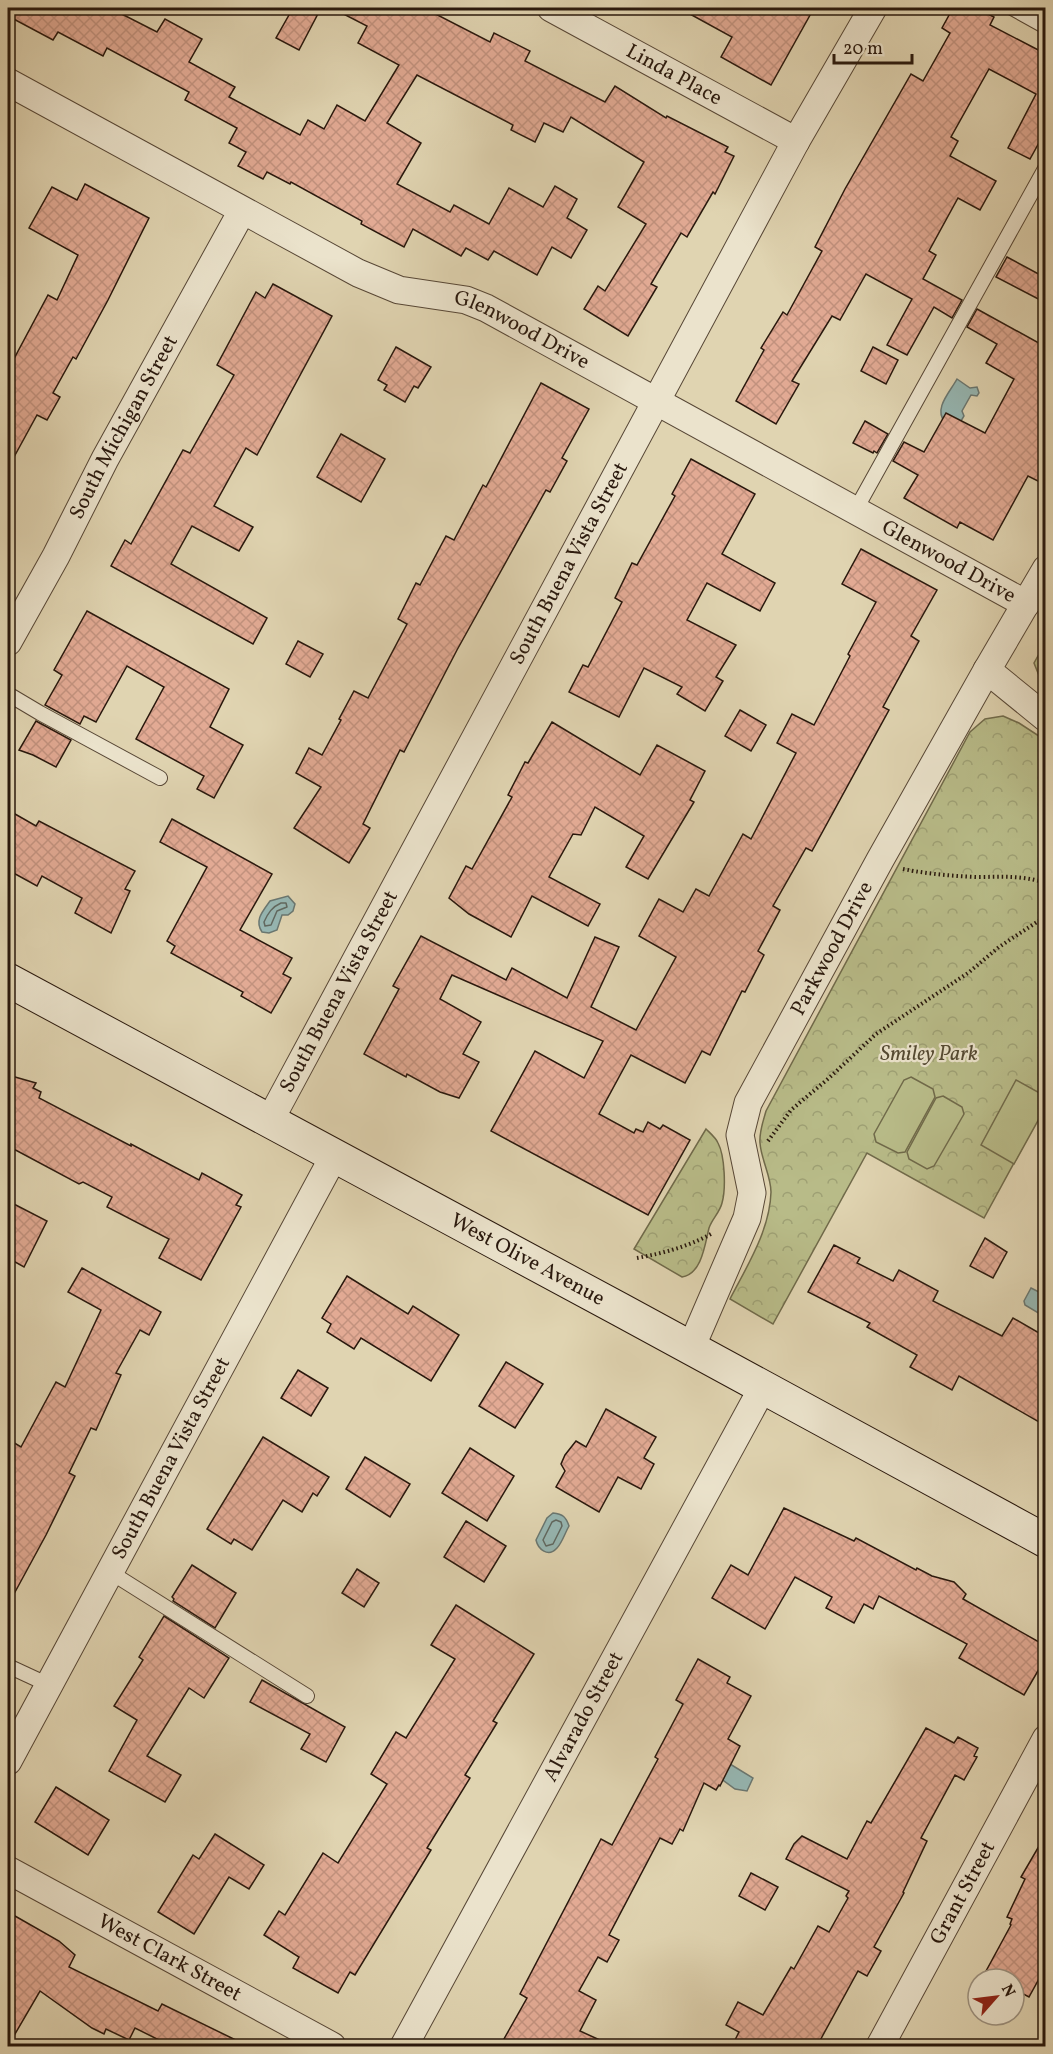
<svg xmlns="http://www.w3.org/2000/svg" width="1053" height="2054" font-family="Vollkorn,serif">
<defs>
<pattern id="park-crowns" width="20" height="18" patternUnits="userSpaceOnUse" patternTransform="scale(1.5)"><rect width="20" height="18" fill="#b8bb88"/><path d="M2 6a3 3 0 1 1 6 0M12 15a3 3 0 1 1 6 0" fill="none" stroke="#9ea074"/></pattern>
<pattern id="building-cross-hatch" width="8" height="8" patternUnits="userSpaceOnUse" patternTransform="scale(1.5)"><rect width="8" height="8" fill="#e2aa94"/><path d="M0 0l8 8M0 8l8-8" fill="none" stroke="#c2927e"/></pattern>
</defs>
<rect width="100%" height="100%" fill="#e0d4b1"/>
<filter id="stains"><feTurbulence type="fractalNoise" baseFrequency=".00333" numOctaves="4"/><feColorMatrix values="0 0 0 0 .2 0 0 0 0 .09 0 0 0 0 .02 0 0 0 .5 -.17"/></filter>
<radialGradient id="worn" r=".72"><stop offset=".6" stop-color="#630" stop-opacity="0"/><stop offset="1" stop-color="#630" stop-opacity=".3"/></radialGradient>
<g fill="url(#park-crowns)" stroke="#706a4a" stroke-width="1.5">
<polygon points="1043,647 1045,649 1045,682 1040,678 1034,663"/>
<path d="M1003 716 1019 723 1045 740V1106L984 1218 867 1153 773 1324 730 1299C747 1266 770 1230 771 1192 771 1176 761 1159 760 1143 759 1132 763 1122 766 1111L970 732 985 719Z"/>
<path d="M706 1129C710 1133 716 1138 718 1143 725 1156 726 1189 722 1203 720 1212 712 1219 709 1228 705 1244 702 1274 682 1277L634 1249Z"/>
</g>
<g fill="#b8bb88" stroke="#706a4a" stroke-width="1.5">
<polygon points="911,1077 933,1089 935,1097 905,1152 898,1153 876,1142 874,1134 904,1080"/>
<polygon points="1016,1080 1045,1096 1046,1106 1014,1164 981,1145"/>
<polygon points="943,1096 962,1107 964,1114 934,1166 927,1169 909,1159 907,1152 936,1098"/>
</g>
<g fill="#96b7b3" stroke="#6a7771" stroke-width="1.5">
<path d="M957 379 970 388 977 387 979 393 977 396 971 395 962 411 964 416 961 421 945 422C933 409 950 392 957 379Z"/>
<path d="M288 896 295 904 293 911 288 915H282L277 930 269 933 262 932C254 920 263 911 270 901Z"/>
<polygon points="1031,1288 1045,1295 1045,1317 1025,1305 1024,1301"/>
<path d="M553 1513C563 1514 566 1517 569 1526 565 1533 562 1543 557 1548 548 1558 538 1549 536 1540L547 1518Z"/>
<polygon points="730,1764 753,1778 747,1791 735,1789 720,1778"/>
</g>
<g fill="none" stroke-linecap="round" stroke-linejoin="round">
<g stroke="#606860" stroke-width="1.5">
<path d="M281 903H286L287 907 277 911 271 925 265 926 264 922C268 913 272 907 281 903Z"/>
<polygon points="556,1520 561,1522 562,1526 553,1544 546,1546 543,1540 552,1522"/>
</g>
</g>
<g fill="url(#building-cross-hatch)" stroke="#29180d" stroke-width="1.5">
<polygon points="8,8 110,8 157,32 165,19 202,39 189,62 235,87 229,97 300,135 308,120 324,129 337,105 365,121 399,65 358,43 367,26 332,8 424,8 490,42 494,33 530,51 525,61 605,102 615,86 666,118 667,116 728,147 725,152 734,156 715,194 713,192 687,237 681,233 651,284 657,287 628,336 584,309 598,286 605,291 646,224 618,207 644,162 571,117 563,132 544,123 535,142 511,130 513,125 417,75 387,123 421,143 397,184 450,212 454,205 489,224 509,188 543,207 555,186 577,199 567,218 587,230 571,258 552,247 537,275 494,251 488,260 466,248 461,256 413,229 404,247 361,224 362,221 291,182 290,184 267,172 263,179 238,166 246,152 229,143 237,128 185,100 189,92 107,48 103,56 58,32 53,40 8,16"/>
<polygon points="293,8 321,8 299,50 276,38"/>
<polygon points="679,8 814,8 771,85 721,57 732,37"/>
<polygon points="953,8 976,8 994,17 990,25 1046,54 1046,130 1030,159 1008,148 1036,94 989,69 951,137 958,141 950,156 996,181 980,210 958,198 929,251 936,255 923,279 962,300 952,318 934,307 907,355 887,345 912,299 866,274 840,320 832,316 792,381 799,384 776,424 736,401 764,350 761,348 783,312 787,315 822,251 815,247 845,189 911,74 923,81 950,33 942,28"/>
<polygon points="85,184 149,218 108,300 76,359 73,357 53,393 60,397 47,420 37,415 8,468 8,370 48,295 57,300 78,255 29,228 52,187 77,200"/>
<polygon points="1007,257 1046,278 1046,303 996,277"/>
<polygon points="273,284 332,316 257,455 246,448 214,506 253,527 239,551 192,526 171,564 267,618 253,644 111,566 125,540 131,544 183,450 190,453 234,375 217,365 256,292 265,298"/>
<polygon points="977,309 1046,347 1046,485 1028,476 993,540 960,522 957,528 904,498 918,475 893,461 904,442 924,452 946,413 985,433 1014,379 986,363 997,344 967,327"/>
<polygon points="396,347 431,367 418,388 414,386 405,402 384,390 387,385 378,380"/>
<polygon points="873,347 898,360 886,384 861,371"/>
<polygon points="541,383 589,409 562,458 567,461 550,492 546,490 457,650 404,752 400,750 363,824 370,828 349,863 294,828 321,787 296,773 309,748 322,755 341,720 339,719 354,691 368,698 407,624 398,619 416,583 420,585 446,536 454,540 483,485 486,487"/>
<polygon points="865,421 888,434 877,453 874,451 873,453 853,443"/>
<polygon points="341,434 385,459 361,502 317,477"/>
<polygon points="691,459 755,494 722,554 775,583 760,611 707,583 687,620 736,645 716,677 723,681 705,711 677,694 682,687 644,668 619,717 569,692 583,665 588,667 622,602 615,598 632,563 637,565 675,496 672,494"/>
<polygon points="861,549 937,590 911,636 919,641 883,707 889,710 812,851 806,848 773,906 780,910 758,951 764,955 745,992 742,991 710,1055 702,1051 685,1083 631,1055 599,1114 634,1133 636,1129 643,1132 648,1122 660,1129 663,1125 690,1140 648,1215 491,1131 535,1051 584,1078 603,1041 452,975 440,999 481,1022 463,1054 479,1062 459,1098 440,1092 407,1074 406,1077 364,1054 399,989 393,986 421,936 506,980 512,968 567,998 595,937 619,947 591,1007 636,1030 676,957 639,936 659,899 683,912 696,889 709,896 743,834 751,839 796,753 777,743 792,714 814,725 850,656 848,654 876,602 842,584"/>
<polygon points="87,611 229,689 210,727 243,745 214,798 197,789 204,776 136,739 164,687 127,666 96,722 84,716 80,724 45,705 62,675 54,670"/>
<polygon points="298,641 323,654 310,677 286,664"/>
<polygon points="740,710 766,725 751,751 725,736"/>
<polygon points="36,721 71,740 56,767 33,755 19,750"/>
<polygon points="552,722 640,775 657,745 705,771 690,800 694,802 648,879 626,867 644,836 595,807 581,835 573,834 549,877 600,904 588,926 532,896 511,937 469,914 449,898 466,866 472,869 512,797 508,795 525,762 528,763"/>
<polygon points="8,810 36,826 39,821 135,871 125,889 130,891 111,933 75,913 82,898 42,876 37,886 8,870"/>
<polygon points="172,819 272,874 240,930 292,958 283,974 291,978 271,1013 241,996 243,992 171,953 175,946 167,941 207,867 160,842"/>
<polygon points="8,1075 36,1083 33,1088 41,1092 39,1098 131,1146 131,1144 199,1180 202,1173 242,1195 236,1205 241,1207 201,1280 159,1258 169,1239 107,1207 112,1197 83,1182 79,1184 8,1146"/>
<polygon points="8,1201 47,1221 24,1267 8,1258"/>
<polygon points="985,1238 1007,1252 993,1278 970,1266"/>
<polygon points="834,1245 860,1258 857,1263 893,1281 899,1270 938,1291 933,1301 1002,1336 1013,1318 1046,1337 1046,1426 959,1376 952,1390 910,1367 917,1355 867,1327 870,1323 808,1292"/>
<polygon points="82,1268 161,1312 149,1335 140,1330 116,1373 121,1375 96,1430 91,1428 69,1473 75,1476 46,1535 8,1605 8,1439 21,1447 56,1382 65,1387 101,1310 68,1292"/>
<polygon points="347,1276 408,1314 413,1306 459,1335 431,1381 361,1338 354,1349 327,1332 331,1324 322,1318"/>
<polygon points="506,1362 543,1384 515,1428 479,1406"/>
<polygon points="298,1370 328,1388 311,1416 281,1398"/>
<polygon points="606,1409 656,1437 644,1458 654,1464 641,1489 618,1477 599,1512 556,1487 565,1471 561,1464 565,1455 576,1441 586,1447"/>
<polygon points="263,1437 329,1477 317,1496 313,1493 302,1512 283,1500 252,1550 234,1539 231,1544 207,1529"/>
<polygon points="470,1448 514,1476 487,1521 442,1493"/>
<polygon points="365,1457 410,1484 390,1517 346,1489"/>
<polygon points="784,1508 854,1541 856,1538 916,1570 917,1568 932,1576 954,1582 966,1594 963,1599 1046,1646 1046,1657 1024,1695 959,1658 967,1644 879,1596 873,1609 864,1604 854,1623 826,1608 832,1597 795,1577 765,1629 712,1598 731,1565 748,1575"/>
<polygon points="466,1521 506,1546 484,1582 444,1557"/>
<polygon points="192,1565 236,1593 215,1628 173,1601 174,1599 172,1597"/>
<polygon points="357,1569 379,1583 364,1607 342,1593"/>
<polygon points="456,1605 534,1654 493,1721 497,1723 465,1775 470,1778 427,1848 431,1850 355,1975 350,1972 338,1993 293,1968 299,1957 264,1935 279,1911 285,1915 323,1853 338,1863 387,1784 371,1774 396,1732 406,1738 455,1659 431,1645"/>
<polygon points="164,1616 229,1658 204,1698 189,1688 147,1756 181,1775 165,1802 109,1771 137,1720 114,1706 143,1660 139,1657"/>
<polygon points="698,1659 730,1677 727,1683 751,1696 728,1739 740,1746 720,1786 719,1785 716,1790 704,1783 683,1831 680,1829 672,1844 660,1838 609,1935 619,1940 607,1962 598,1957 579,1991 596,2000 580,2031 613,2046 500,2046 527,1998 520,1994 601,1839 612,1845 658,1759 655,1757 683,1704 676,1700"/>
<polygon points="262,1680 345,1727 326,1762 301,1749 310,1734 250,1702"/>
<polygon points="926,1728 954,1743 958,1737 978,1748 974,1756 977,1757 964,1780 955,1775 921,1838 927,1841 903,1892 904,1893 874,1947 881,1951 867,1976 858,1971 817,2046 732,2046 739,2032 726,2025 738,2002 763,2015 791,1967 794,1969 818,1926 829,1932 848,1898 846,1896 849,1891 786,1859 794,1844 802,1836 847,1859 867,1821 871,1823"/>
<polygon points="56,1787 109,1820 88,1855 35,1822"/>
<polygon points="215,1834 264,1865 249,1889 229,1877 194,1934 158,1912 193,1855 199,1859"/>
<polygon points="1046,1834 1046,1966 1029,1997 1014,1989 1014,1979 996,1979 985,1973 1011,1925 1010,1924 1012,1919 1007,1917 1025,1879 1021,1877"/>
<polygon points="751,1873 778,1887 765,1910 739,1896"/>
<polygon points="8,1912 59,1941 75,1955 69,1967 158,2011 162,2004 248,2046 171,2046 135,2028 129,2040 106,2029 104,2034 92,2028 40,1991 8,2046"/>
</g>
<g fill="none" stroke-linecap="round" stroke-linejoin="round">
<g stroke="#574736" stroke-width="16">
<g id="lane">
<polyline points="1012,8 1046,27"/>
<polyline points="855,511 1046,167"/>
<polyline points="8,694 40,713 160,778"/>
<polyline points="110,1572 307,1696"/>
<polyline points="8,1666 49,1685"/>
</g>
</g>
<g stroke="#574736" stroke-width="29">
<g id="street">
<path id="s1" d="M551 8 796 141"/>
<path id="s2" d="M8 82 358 273 399 290 466 300 486 308 1026 604"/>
<path id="s3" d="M8 642 56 556 105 459 242 211"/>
<polyline points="987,670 1046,718"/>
<path id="s4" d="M269 1122 796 141 873 8"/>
<path id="s5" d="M691 1348 747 1218 752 1193 740 1135 748 1103 880 860 987 670 1046 569"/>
<path id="s6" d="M8 1761 334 1156"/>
<path id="s7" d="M8 1870 332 2046"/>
<path id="s8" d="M404 2046 763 1387"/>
<path id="s9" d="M880 2046 1046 1739"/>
</g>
</g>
<g stroke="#29180d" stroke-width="35">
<g id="secondary">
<path id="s10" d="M8 980 621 1310 1046 1541"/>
</g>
</g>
<g stroke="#29180d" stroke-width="4" stroke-dasharray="1.5 3" stroke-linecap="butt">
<path d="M903 869C928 874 952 876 977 877 1001 877 1022 875 1046 883"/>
<polyline points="768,1141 791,1110 829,1078 876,1034 968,973 999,947 1046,916"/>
<path d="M637 1258C664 1253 687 1247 711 1234"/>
</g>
<use href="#lane" stroke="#ebe3cc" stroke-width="14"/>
<use href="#street" stroke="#ebe3cc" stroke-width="27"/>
<use href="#secondary" stroke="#ebe3cc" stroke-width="33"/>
</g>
<g text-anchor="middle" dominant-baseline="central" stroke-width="4.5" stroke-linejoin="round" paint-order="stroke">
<g font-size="21" fill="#29180d" stroke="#ebe3cc">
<text stroke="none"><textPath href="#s1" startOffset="140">Linda Place</textPath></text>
<text stroke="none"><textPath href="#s2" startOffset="574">Glenwood Drive</textPath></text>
<text stroke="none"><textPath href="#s3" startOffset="244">South Michigan Street</textPath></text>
<text stroke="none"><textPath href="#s2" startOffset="1060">Glenwood Drive</textPath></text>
<text stroke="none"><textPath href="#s4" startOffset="634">South Buena Vista Street</textPath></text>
<text stroke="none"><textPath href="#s5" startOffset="435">Parkwood Drive</textPath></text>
<text stroke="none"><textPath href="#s4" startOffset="148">South Buena Vista Street</textPath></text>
<text stroke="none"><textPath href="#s10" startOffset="590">West Olive Avenue</textPath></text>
<text stroke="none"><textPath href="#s6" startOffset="344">South Buena Vista Street</textPath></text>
<text stroke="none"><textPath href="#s8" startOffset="375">Alvarado Street</textPath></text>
<text stroke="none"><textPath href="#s9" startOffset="174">Grant Street</textPath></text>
<text stroke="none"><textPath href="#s7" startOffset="184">West Clark Street</textPath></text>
</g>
<g font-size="21" font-style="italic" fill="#544932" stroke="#ebe3cc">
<text x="929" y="1054">Smiley Park</text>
</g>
</g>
<rect width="1053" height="2054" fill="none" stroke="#e0d4b1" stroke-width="30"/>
<rect x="9" y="9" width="1035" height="2036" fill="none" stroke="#29180d" stroke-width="3"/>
<rect x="15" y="15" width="1023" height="2024" fill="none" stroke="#29180d" stroke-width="1.5"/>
<g transform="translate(996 1997) rotate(62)"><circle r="28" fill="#ebe3cc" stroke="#9d9280" stroke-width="1.5"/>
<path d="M0-4.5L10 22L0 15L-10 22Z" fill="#8f2418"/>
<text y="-9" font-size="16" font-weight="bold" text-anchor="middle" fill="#29180d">N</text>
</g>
<path d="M834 54v9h78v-9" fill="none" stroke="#29180d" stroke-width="3"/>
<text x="843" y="54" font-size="18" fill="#29180d" stroke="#ebe3cc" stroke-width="4.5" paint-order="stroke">20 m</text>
<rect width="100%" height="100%" filter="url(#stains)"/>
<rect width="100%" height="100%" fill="url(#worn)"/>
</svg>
